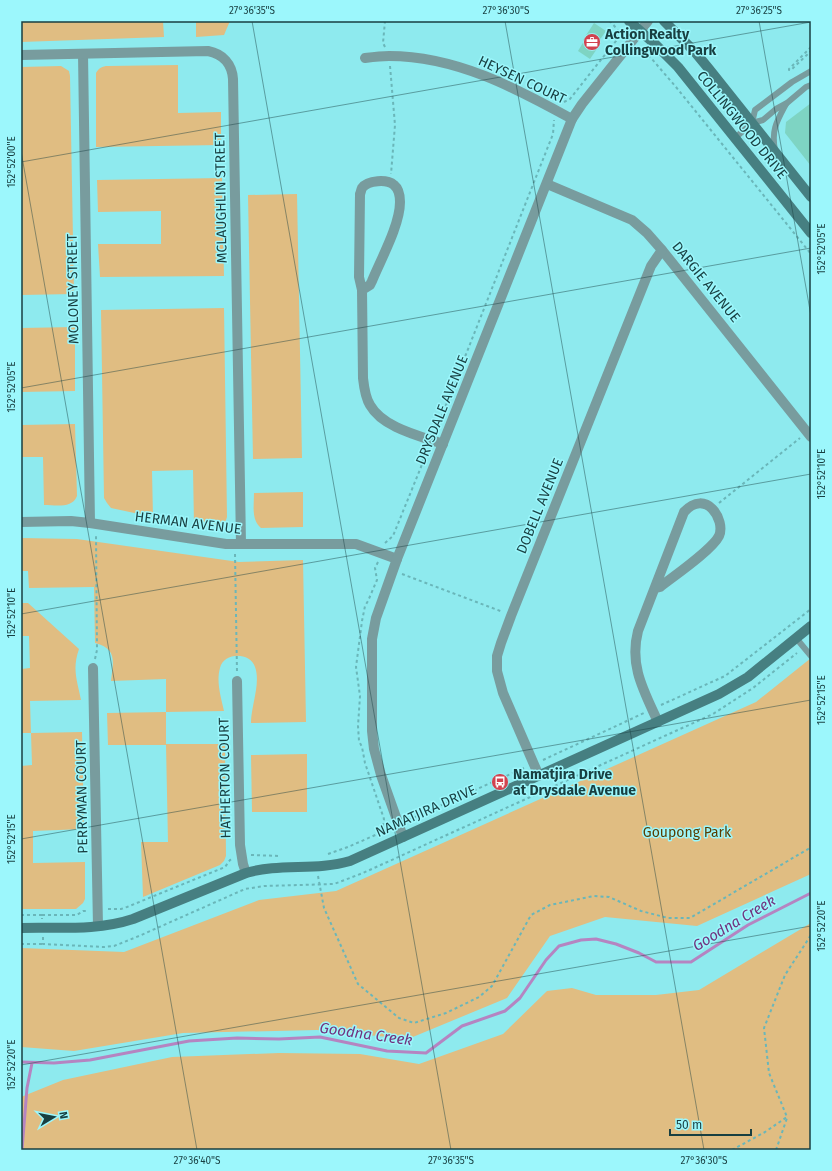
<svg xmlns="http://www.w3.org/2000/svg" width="832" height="1171" font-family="'Fira Sans',sans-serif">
<rect width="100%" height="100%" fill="#8eeaee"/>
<g fill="#e0bd82">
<polygon points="21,21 163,21 164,37 21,42"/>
<polygon points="196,21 230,21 224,35 196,37"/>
<path d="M178 65V113L221 112V145L96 147V73C99 68 102 66 108 66Z"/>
<polygon points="61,66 69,71 70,76 74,294 21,295 21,67"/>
<polygon points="222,178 224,276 100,277 98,244 161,244 161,211 98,212 97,180"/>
<polygon points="297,194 302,458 253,459 248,195"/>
<path d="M224 308 227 517C223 533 206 525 194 524L193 470 152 471 153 517 111 508 107 503 104 498 101 310Z"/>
<polygon points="75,327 75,391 21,392 21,328"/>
<path d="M75 424 77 496C72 509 55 505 44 505L43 457H21V425Z"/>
<path d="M303 492V527L261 528C251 520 254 505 254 493Z"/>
<path d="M21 538 77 539 239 562 303 560 306 722 251 723C251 706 261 683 255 667 250 652 224 652 220 668 216 682 221 697 224 711L166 712V744H225L226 856 224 861 220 865 143 897 141 842H168L166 745H108L107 713 166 712V679L111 681C113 662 118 649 95 643L94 587 29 588 28 571H21Z"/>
<path d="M21 603H28L79 649C72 669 77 680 81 700L30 701 31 733 82 732 84 829 33 831V863L85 862V899L83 903 76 909H21V766L32 765 31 733H21V669L30 668 29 636H21Z"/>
<polygon points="811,658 811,874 697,926 605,917 550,936 507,998 408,1039 317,1030 183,1033 74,1051 21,1047 21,948 124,952 259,900 336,891 756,702"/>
<polygon points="307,754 307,812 252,812 251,755"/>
<polygon points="811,923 811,1150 21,1150 21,1097 63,1080 172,1057 279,1053 360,1054 419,1064 503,1034 547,991 572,988 596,995 656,995 699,990"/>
</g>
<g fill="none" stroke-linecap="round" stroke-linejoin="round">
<g stroke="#b584c1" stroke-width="3">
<polyline points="21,1062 54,1063 90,1060 189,1041 237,1038 279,1039 320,1037 387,1051 426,1053 462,1026 505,1011 520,998 546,960 559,946 581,940 596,939 616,944 639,953 656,962 691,962 748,925 811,893"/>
<polyline points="22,1150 27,1088 32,1063"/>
</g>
</g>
<g fill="#7ed4c3">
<polygon points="594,23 606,31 599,41 601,43 590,59 578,51 584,41 583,40"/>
<polygon points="811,103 811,166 785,133 786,122"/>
</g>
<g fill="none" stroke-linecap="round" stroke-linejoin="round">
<g stroke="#6ab6b9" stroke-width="2" stroke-dasharray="3 3" stroke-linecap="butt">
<path d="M609 21C615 25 617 31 623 36"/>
<polyline points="385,47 383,43 385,21"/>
<polyline points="811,47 789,69 789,70 791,70 811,51"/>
<polyline points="638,49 651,58 676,87 811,254"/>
<polyline points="390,66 395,125 391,174"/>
<polyline points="564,102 570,99 592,71 616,41 618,32"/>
<polyline points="428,428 436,426 442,415 553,134 554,120"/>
<polyline points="719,503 800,438"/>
<polyline points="385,543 393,536 421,467 424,457 423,450 421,448"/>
<polyline points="235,554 237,672"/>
<polyline points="378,562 375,568 377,580 368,601 365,606 362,621 356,667 360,696 358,726 359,741 362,747 365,763 384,819 382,832"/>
<polyline points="402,574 503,612"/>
<polyline points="95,659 97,650 96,534"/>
<polyline points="661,705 725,676 811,609"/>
<polyline points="543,760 644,713"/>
<polyline points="408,820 524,768"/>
<polyline points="328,854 348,847 389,829"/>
<polyline points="251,855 280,856"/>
<polyline points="318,876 324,908 358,984 399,1018 414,1023 446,1013 479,997 492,986 531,915 550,905 594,896 609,897 641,911 668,918 690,918 810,848 811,844"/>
<polyline points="108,909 121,909 127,907 225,867 230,860 233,859"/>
<polyline points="21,915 42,915 42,919"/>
<polyline points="42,915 77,915 83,911 87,911"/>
<polyline points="43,937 43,944 104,947 114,946 139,936 245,889 264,886 334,884 363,873 713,714 753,688 797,653"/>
<polyline points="21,944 43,944"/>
<polyline points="732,1150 765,1132 787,1117 769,1073 764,1028 785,975 811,935"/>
<polyline points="776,1150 787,1118"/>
</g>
<g stroke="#789c9e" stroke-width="6">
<polyline points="752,123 755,110 792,82 811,71"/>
<polyline points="735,138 752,123 763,120 776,109 787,103 806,87 811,85"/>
<path d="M775 150C771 130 777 121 786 104"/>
<polyline points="796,638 811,656"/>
</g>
<g stroke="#789c9e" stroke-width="10">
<polyline points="83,54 90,523"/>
<path d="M21 55 208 51C223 54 232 64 233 79L241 544"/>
<path d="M365 58C373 57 381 56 389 56 456 56 516 88 572 119"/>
<polyline points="547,184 632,220 647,233 662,250 811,437"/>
<path d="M362 290 370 285 372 281C381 259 400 225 400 202 400 196 399 189 394 185 387 179 368 180 362 188 361 190 361 192 360 194L359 277 362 290 363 378C364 387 365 397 370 405 383 428 420 436 443 444"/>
<polyline points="21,522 71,521 90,523 226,544 356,544 397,559"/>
<path d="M656 588 660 587C674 576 712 550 719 536 726 520 706 488 684 512L638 631C629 666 644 691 658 722"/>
<polyline points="93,668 98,926"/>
<polyline points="237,681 240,845 243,864 246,873"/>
<polyline points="539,776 503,693 497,671 497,656 501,643 511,616 651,266 662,250"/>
<polyline points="403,837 381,775 374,749 372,731 372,639 376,618 397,559 572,119 582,104 648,21"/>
</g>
<g stroke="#467f81" stroke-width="10">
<polyline points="629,21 656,45 678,67 811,233"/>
<polyline points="664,21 695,52 709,69 811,197"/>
<path d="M21 928C58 927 97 931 133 919L246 873C280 863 316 871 350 861L719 694 748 677 811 626"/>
</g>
</g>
<path fill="none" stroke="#183f41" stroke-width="1" stroke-opacity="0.45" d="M252 21 451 1150M505 21 704 1150M759 21 811 316M21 151 197 1150M21 162 811 22M21 388 811 248M21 614 811 474M21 839 811 700M21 1065 811 926"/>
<defs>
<g id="office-disc" transform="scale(0.9)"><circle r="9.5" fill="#d2424f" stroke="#9cf7fc"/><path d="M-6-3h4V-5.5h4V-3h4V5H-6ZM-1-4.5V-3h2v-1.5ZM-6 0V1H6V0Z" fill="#fff"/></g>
<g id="bus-disc" transform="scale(0.9)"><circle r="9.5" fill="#d2424f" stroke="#9cf7fc"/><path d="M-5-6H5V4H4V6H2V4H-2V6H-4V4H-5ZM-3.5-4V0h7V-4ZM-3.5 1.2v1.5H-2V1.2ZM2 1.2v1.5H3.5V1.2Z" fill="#fff"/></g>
</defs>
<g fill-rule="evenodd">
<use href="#office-disc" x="592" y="42"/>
<use href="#bus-disc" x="500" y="782"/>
</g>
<g text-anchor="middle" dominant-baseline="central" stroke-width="3" stroke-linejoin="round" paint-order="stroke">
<g font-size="14" font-weight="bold" fill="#183f41" stroke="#9cf7fc" text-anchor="start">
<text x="605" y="34">Action Realty<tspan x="605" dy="16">Collingwood Park</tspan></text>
<text x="513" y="774">Namatjira Drive<tspan x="513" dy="16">at Drysdale Avenue</tspan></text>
</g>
<g font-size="14" fill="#183f41" stroke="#9cf7fc">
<text transform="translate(522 80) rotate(25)">HEYSEN COURT</text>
<text transform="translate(742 125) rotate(51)">COLLINGWOOD DRIVE</text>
<text transform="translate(221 198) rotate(-91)">MCLAUGHLIN STREET</text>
<text transform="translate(706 282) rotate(51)">DARGIE AVENUE</text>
<text transform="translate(73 289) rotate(-91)">MOLONEY STREET</text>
<text transform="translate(442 410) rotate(-68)">DRYSDALE AVENUE</text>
<text transform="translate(540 506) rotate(-68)">DOBELL AVENUE</text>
<text transform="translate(188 523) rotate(7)">HERMAN AVENUE</text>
<text transform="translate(225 778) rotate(-91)">HATHERTON COURT</text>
<text transform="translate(82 797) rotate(-91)">PERRYMAN COURT</text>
<text transform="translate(426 811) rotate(-24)">NAMATJIRA DRIVE</text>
</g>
<g font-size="14" fill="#5a3d00" stroke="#9cf7fc">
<text x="687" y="832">Goupong Park</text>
</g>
<g font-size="15" font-style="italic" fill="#71347f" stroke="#9cf7fc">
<text transform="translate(734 923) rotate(-31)">Goodna Creek</text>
<text transform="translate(366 1034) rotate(8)">Goodna Creek</text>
</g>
</g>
<rect width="832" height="1171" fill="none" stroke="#9cf7fc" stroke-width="44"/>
<g transform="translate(54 1117) rotate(80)" stroke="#9cf7fc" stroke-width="3" paint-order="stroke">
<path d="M0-3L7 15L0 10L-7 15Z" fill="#183f41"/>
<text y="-6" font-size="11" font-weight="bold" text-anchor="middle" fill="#183f41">N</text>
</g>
<path d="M670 1129v6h81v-6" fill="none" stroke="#183f41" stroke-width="2"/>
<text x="676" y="1129" font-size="12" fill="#183f41" stroke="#9cf7fc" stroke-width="3" paint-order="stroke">50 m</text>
<rect x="22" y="22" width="788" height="1127" fill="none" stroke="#183f41" stroke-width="1.5"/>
<g font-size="10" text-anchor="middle" fill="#183f41">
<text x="252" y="14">27°36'35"S</text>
<text x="506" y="14">27°36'30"S</text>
<text x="759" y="14">27°36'25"S</text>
<text transform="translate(11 162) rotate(-90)" y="4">152°52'00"E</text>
<text transform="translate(821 249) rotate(-90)" y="4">152°52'05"E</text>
<text transform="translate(11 387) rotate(-90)" y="4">152°52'05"E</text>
<text transform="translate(821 474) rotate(-90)" y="4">152°52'10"E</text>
<text transform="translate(11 613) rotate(-90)" y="4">152°52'10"E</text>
<text transform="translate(821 700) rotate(-90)" y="4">152°52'15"E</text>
<text transform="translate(11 839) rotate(-90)" y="4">152°52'15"E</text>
<text transform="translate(821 926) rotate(-90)" y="4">152°52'20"E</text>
<text transform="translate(11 1065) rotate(-90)" y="4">152°52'20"E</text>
<text x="197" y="1164">27°36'40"S</text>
<text x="451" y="1164">27°36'35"S</text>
<text x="704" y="1164">27°36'30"S</text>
</g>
</svg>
